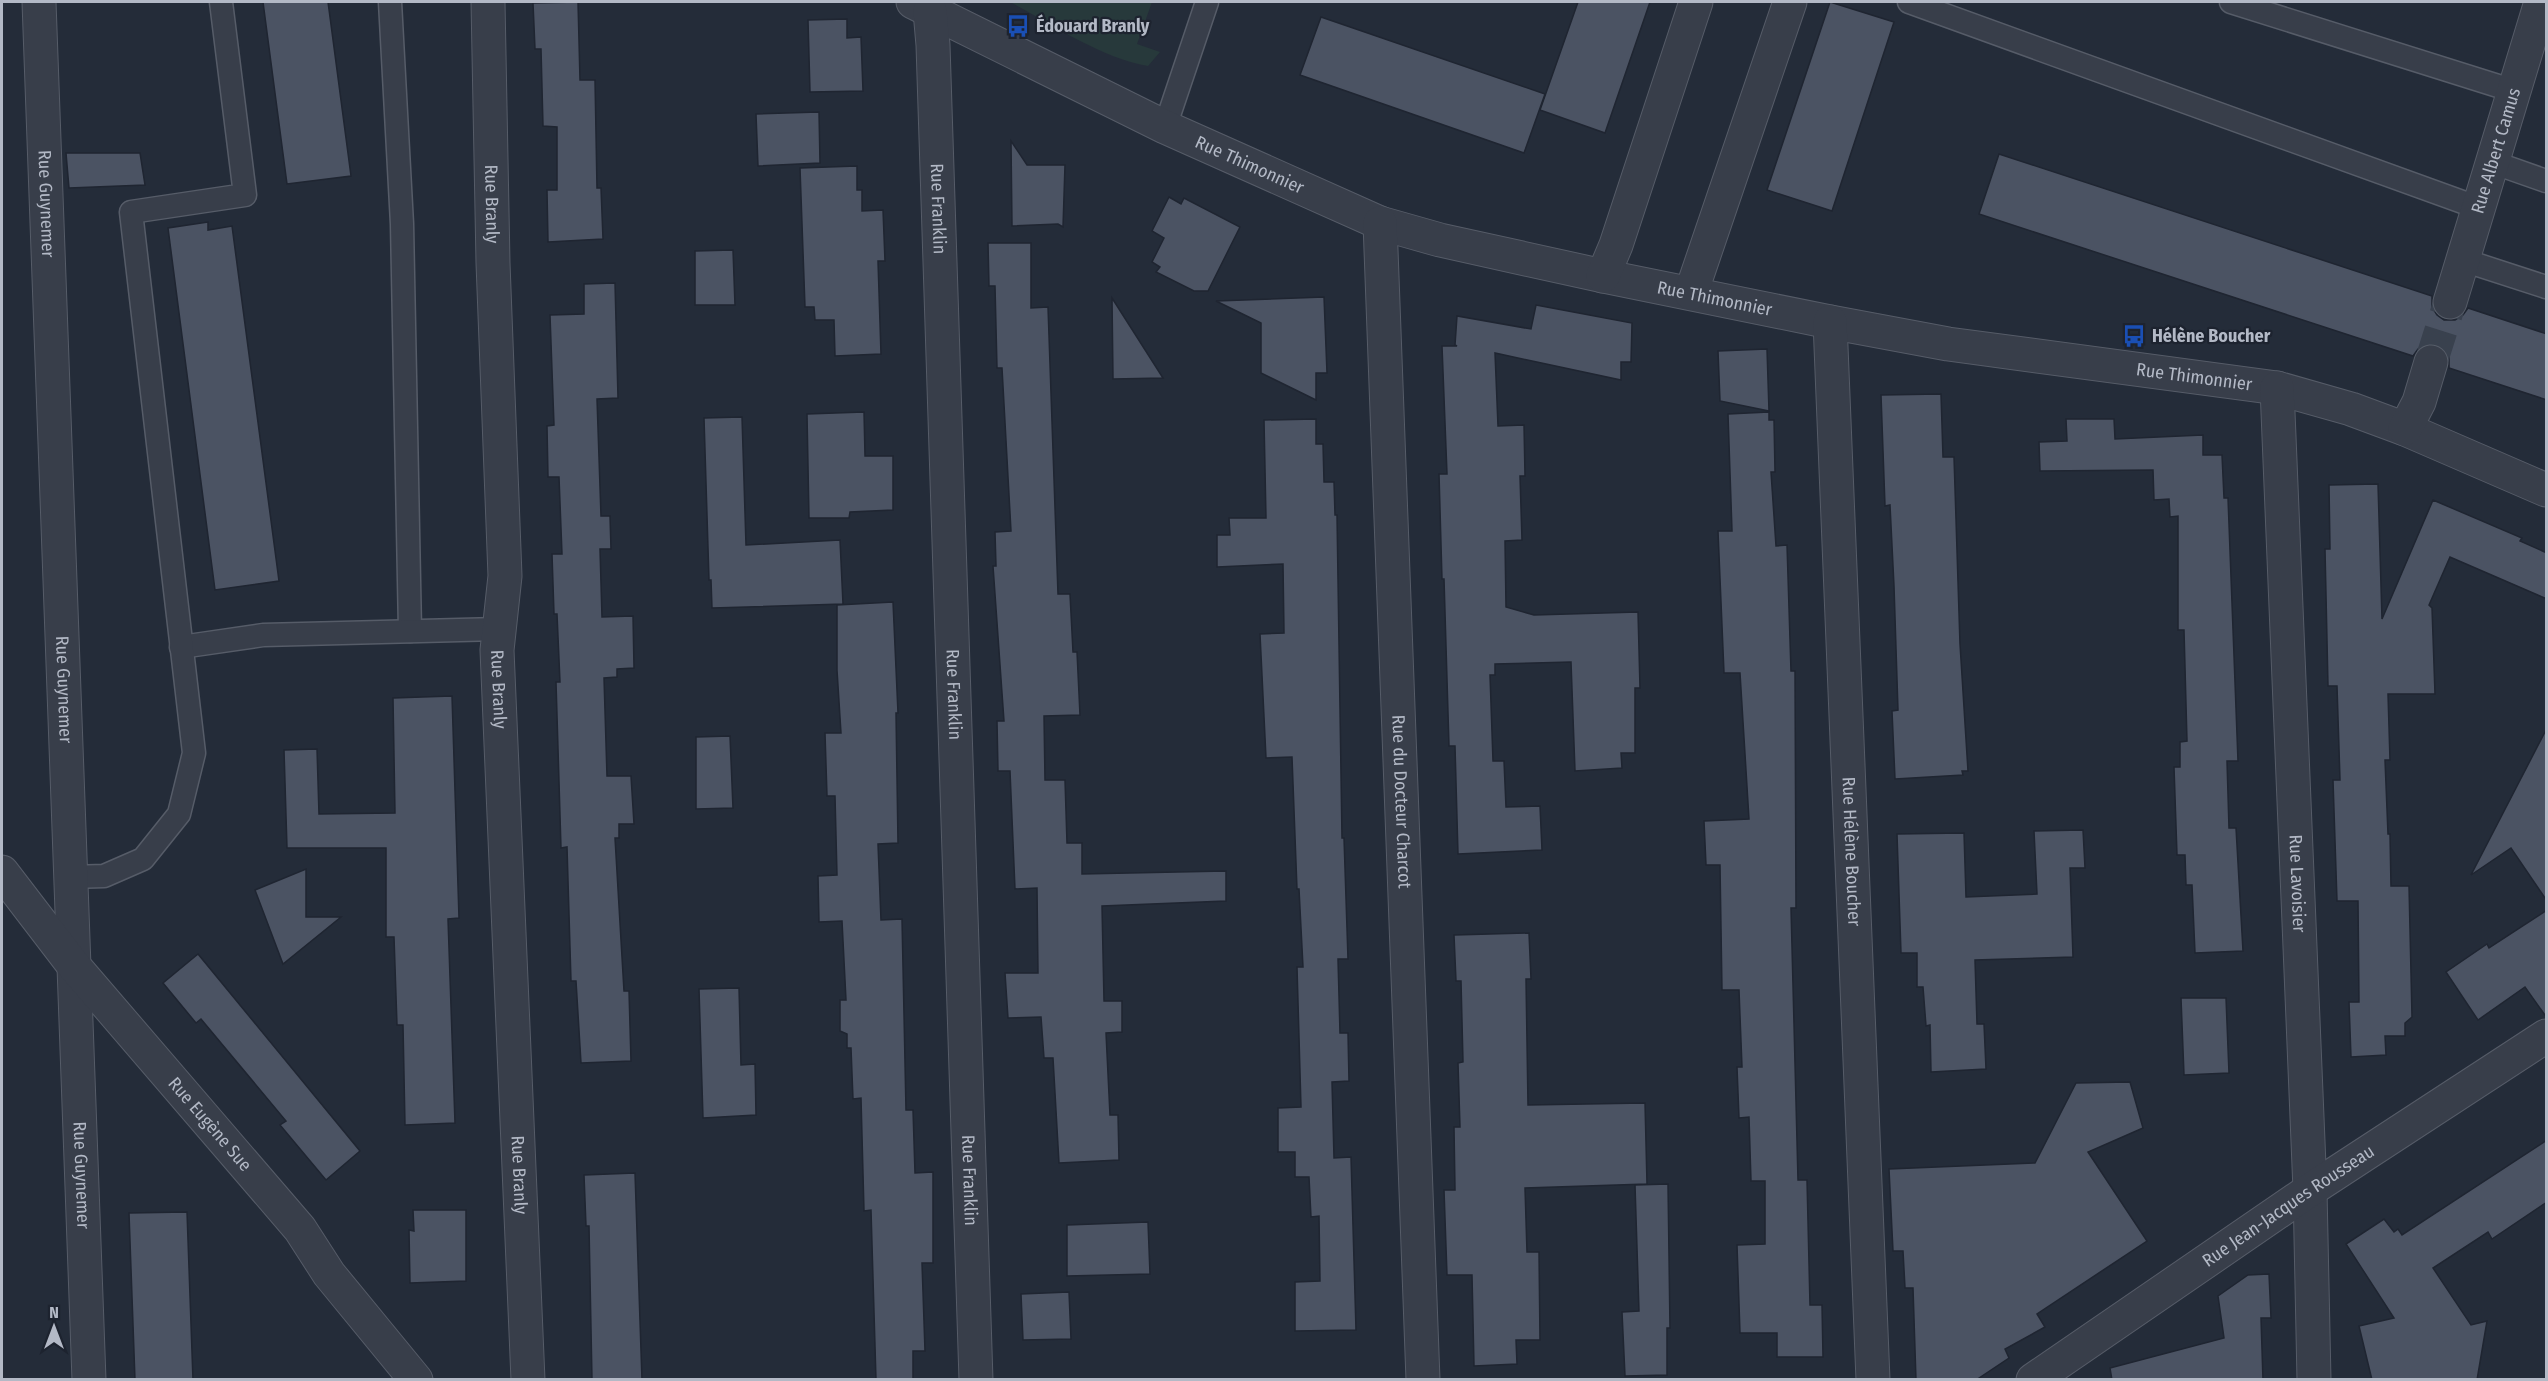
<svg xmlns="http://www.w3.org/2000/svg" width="2548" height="1381" font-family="'Fira Sans Condensed',sans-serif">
<rect width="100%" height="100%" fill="#242c39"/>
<path fill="#27393b" d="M1010 2H1152L1137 44 1160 52 1148 66C1099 57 1054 25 1010 2Z"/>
<g fill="#4b5363" stroke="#1f2531" stroke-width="1.5">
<polygon points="263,2 328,2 351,176 287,184"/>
<polygon points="578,2 580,80 595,80 597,188 601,188 603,239 548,242 547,190 557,190 557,127 543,126 541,49 535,49 533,3"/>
<polygon points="1578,2 1650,2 1605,133 1540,110"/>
<polygon points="1830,2 1894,22 1832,211 1767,190"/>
<polygon points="1321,17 1545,94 1524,153 1300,75"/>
<polygon points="847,19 847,38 861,37 863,91 810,92 808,20"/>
<polygon points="819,112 820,163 758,166 756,114"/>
<polygon points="1011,141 1027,165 1065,165 1063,227 1058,224 1012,226"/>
<polygon points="66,153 140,153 145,185 69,188"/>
<polygon points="1999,154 2432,296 2432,307 2437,315 2444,320 2455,320 2463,315 2468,308 2547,334 2547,400 2449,368 2449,357 2444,349 2437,344 2426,344 2418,349 2413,356 1979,214"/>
<polygon points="857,166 857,190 862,190 862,211 883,210 885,261 878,261 881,354 835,356 834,320 815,320 814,307 805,307 800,168"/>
<polygon points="1169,197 1181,204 1184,198 1240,227 1208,291 1194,291 1156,272 1160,267 1152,262 1164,238 1152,231"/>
<polygon points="208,222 208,230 232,226 279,581 215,590 168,228"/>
<polygon points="988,243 1031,243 1031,308 1048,307 1058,594 1070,594 1073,652 1077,652 1080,715 1044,716 1045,780 1065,780 1067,843 1082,843 1082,874 1226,871 1226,901 1102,906 1104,1001 1122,1001 1122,1032 1106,1033 1110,1115 1118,1115 1119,1160 1059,1163 1053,1058 1044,1058 1041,1017 1008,1018 1005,973 1038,973 1037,888 1015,889 1010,771 998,771 997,721 1004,721 993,566 996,566 995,532 1011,531 1002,368 997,368 995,286 989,286"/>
<polygon points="733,250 735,305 695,305 695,251"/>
<polygon points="615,283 618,398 597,399 601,516 610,516 611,549 600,549 602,617 633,616 634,668 617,669 617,677 604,678 607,776 631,776 634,824 619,824 619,838 615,838 624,991 629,991 631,1061 581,1063 576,981 571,981 567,847 561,848 556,682 560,682 557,614 554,614 552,554 562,554 559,477 548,477 547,426 554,425 550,315 584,314 584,284"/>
<polygon points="1324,297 1327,373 1316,373 1316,400 1261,373 1261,323 1216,301"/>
<polygon points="1112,298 1163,378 1113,379"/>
<polygon points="1536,305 1632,323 1631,362 1621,362 1621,380 1495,353 1498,426 1524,425 1525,476 1520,476 1522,540 1505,541 1506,607 1534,615 1638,612 1640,688 1635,688 1635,753 1621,753 1622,768 1575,771 1571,662 1495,664 1495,675 1490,675 1493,761 1504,761 1506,807 1540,806 1542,850 1458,854 1455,746 1449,746 1444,579 1442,579 1439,474 1447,474 1442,346 1457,346 1455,345 1457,316 1531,329"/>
<polygon points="1767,349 1769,411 1720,401 1718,351"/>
<polygon points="1941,394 1943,457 1954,457 1960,644 1968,771 1962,771 1963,775 1895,779 1892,711 1898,710 1894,586 1890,505 1885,506 1881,395"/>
<polygon points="864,412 865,456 893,456 893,510 850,512 849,518 809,518 807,414"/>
<polygon points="1769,412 1769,420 1774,420 1775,472 1771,472 1776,546 1787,545 1791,671 1795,671 1796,908 1791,908 1798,1180 1807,1180 1810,1305 1822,1305 1823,1357 1777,1357 1777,1333 1740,1333 1737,1245 1765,1244 1765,1181 1751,1181 1749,1117 1739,1118 1737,1067 1742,1067 1739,990 1722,990 1720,865 1706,865 1704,821 1749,819 1740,673 1724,673 1718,531 1732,531 1728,414"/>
<polygon points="742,417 746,545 840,540 843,604 712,608 711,580 709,580 704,418"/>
<polygon points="1316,419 1316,444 1323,444 1324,482 1334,482 1335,515 1337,515 1342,838 1344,838 1348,959 1338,959 1340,1033 1348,1033 1349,1081 1332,1082 1334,1158 1351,1157 1356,1330 1295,1331 1295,1282 1320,1281 1319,1216 1311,1217 1309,1177 1295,1177 1295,1152 1278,1152 1278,1108 1301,1107 1297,967 1303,967 1299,889 1297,889 1292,757 1266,758 1260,634 1284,633 1283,564 1217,567 1217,535 1230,535 1229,518 1266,518 1264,420"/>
<polygon points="2066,419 2114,419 2115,439 2203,435 2203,455 2222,455 2224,498 2228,498 2238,761 2227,761 2229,828 2236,828 2243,951 2195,953 2192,885 2186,885 2185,855 2177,855 2174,767 2180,767 2180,742 2187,741 2184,630 2178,630 2178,516 2170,517 2169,499 2154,500 2153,470 2040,471 2039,442 2067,441"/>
<polygon points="2378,484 2382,619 2433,500 2522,538 2520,541 2547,553 2547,599 2450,557 2429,605 2432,608 2435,694 2388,694 2390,760 2385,760 2388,834 2390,834 2391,886 2409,886 2412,1017 2405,1023 2405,1036 2385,1036 2386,1055 2351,1057 2349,1002 2359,1002 2358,901 2337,901 2333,780 2340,780 2337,686 2328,686 2325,549 2330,549 2329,485"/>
<polygon points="893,602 898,713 896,713 898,843 878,844 881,920 902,919 906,1110 913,1110 915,1173 933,1172 933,1263 922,1263 925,1351 913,1351 913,1380 876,1380 871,1210 864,1211 861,1098 853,1099 851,1048 847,1048 847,1034 840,1031 840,1000 846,1000 842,921 819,922 818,876 837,875 835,796 827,796 825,733 841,733 837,670 837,605"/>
<polygon points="452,696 459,918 448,919 455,1123 405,1125 403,1025 397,1025 394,937 386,937 386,848 287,848 284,750 317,749 319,814 395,813 393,698"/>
<polygon points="2547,728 2547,901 2511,848 2471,875"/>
<polygon points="730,736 733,808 696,809 696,737"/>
<polygon points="2083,830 2085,868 2070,868 2073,957 1975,960 1977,1024 1984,1024 1986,1069 1931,1072 1930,1025 1926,1026 1923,987 1917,987 1917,953 1901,953 1897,834 1964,833 1966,897 2037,894 2034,831"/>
<polygon points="306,869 306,917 341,917 283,964 255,890"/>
<polygon points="2547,910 2547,1018 2525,987 2478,1020 2446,972 2487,944 2489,948"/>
<polygon points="1529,933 1531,979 1526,979 1528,1105 1645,1103 1647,1184 1525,1188 1527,1252 1539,1252 1540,1340 1516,1340 1517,1364 1474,1366 1472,1275 1447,1275 1444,1190 1455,1190 1454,1127 1460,1127 1458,1063 1463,1062 1461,981 1456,981 1454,935"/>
<polygon points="198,954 360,1151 326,1180 280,1125 286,1121 201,1019 196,1023 163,983"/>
<polygon points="739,988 741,1065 755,1064 756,1115 703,1118 699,989"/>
<polygon points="2181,998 2226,998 2229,1073 2184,1075"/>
<polygon points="2130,1082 2143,1128 2088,1152 2147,1241 2037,1314 2045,1327 2005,1349 2009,1358 1976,1380 1916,1380 1913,1288 1905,1288 1903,1251 1893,1251 1889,1169 2035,1163 2076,1083"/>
<polygon points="2547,1140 2547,1202 2492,1239 2488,1232 2433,1268 2471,1325 2487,1321 2477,1380 2372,1380 2359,1326 2394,1318 2346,1244 2384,1219 2394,1232 2398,1229 2402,1235"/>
<polygon points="635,1173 642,1380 592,1380 589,1226 586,1226 584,1175"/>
<polygon points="1668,1184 1670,1328 1667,1328 1667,1375 1625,1376 1622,1312 1639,1311 1635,1185"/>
<polygon points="413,1210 466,1210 466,1281 410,1283 409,1230 414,1231"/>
<polygon points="187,1212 193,1380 135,1380 129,1213"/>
<polygon points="1148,1222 1150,1274 1067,1276 1067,1225"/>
<polygon points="2269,1274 2271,1318 2261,1318 2263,1380 2112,1380 2110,1368 2224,1338 2218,1296 2248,1275"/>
<polygon points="1069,1292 1071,1339 1023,1340 1021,1294"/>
</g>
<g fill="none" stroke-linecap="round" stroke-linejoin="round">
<polyline stroke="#39414e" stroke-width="33" stroke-dasharray="33 16" stroke-linecap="butt" points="2431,362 2450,302"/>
<g stroke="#565c68" stroke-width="25">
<g id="service">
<polyline points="390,2 402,224 410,631"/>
<polyline points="1909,2 2479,208"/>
<polyline points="2231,2 2514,91"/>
<polyline points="1165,127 1207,2"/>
<polyline points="2492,162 2546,181"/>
<polyline points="2463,260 2546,287"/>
<polyline points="181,647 263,635 499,629"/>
<polyline points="71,877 104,876 143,859 179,814 194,753 131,212 245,195 221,2"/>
</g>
</g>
<g stroke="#565c68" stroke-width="35">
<g id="minor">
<path id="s1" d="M39 2 89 1380"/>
<path id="s2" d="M488 2 493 263 505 576 497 650 528 1380"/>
<path id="s3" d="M913 2 1165 127 1380 223 1440 240 1603 276 1830 322 1948 344 2277 388 2351 409 2405 429 2546 490"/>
<path id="s4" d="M930 11 933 45 976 1380"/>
<path id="s5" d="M1380 223 1423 1380"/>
<polyline points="1603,276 1616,245 1696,2"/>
<polyline points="1691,293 1790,2"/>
<path id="s6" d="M2450 302 2541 2"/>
<path id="s7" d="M1830 322 1873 1380"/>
<path id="s8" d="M2277 388 2310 1190 2314 1380"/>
<polyline points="2405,429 2419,402 2431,362"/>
<path id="s9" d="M2 872 74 966 300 1229 329 1274 416 1380"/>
<path id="s10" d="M2033 1380 2310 1190 2546 1036"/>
</g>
</g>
<use href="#service" stroke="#383e4a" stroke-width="22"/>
<use href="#minor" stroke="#383e4a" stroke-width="33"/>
</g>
<defs>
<g id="bus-bare" transform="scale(1.8)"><path d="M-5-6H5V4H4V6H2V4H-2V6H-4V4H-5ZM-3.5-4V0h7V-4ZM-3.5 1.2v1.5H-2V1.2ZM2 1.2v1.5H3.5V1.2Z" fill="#1a4fb4" stroke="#1d232f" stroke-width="2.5" paint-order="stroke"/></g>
</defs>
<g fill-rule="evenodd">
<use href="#bus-bare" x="1018" y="26"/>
<use href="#bus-bare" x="2134" y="336"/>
</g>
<g text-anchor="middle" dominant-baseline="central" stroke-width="4.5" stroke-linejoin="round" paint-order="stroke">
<g font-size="18" font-weight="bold" fill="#b3b9c6" stroke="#1d232f" text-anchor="start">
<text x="1036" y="26">Édouard Branly</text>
<text x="2152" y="336">Hélène Boucher</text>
</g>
<g font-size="18" fill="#b3b9c6" stroke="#1d232f">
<text stroke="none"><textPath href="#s6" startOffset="158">Rue Albert Camus</textPath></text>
<text stroke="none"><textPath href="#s3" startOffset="374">Rue Thimonnier</textPath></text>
<text stroke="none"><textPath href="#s1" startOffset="202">Rue Guynemer</textPath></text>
<text stroke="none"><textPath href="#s2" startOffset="202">Rue Branly</textPath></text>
<text stroke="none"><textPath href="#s4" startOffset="198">Rue Franklin</textPath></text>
<text stroke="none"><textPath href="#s3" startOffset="860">Rue Thimonnier</textPath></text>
<text stroke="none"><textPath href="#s3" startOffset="1346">Rue Thimonnier</textPath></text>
<text stroke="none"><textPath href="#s2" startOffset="688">Rue Branly</textPath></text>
<text stroke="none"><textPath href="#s1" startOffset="688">Rue Guynemer</textPath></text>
<text stroke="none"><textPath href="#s4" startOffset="684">Rue Franklin</textPath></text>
<text stroke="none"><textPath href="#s5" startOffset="579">Rue du Docteur Charcot</textPath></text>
<text stroke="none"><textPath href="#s7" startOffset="530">Rue Hélène Boucher</textPath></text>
<text stroke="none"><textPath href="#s8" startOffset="496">Rue Lavoisier</textPath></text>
<text stroke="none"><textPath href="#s9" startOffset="327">Rue Eugène Sue</textPath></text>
<text stroke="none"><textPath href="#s1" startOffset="1174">Rue Guynemer</textPath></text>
<text stroke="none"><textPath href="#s2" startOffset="1174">Rue Branly</textPath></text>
<text stroke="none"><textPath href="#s4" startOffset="1170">Rue Franklin</textPath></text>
<text stroke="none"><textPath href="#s10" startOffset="309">Rue Jean-Jacques Rousseau</textPath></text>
</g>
</g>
<rect width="2548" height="1381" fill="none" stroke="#b3b9c6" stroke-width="6"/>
<g transform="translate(54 1327)" stroke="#1d232f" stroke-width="4.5" paint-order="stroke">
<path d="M0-4.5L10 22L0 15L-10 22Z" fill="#b3b9c6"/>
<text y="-9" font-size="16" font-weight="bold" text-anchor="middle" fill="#b3b9c6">N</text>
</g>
</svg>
